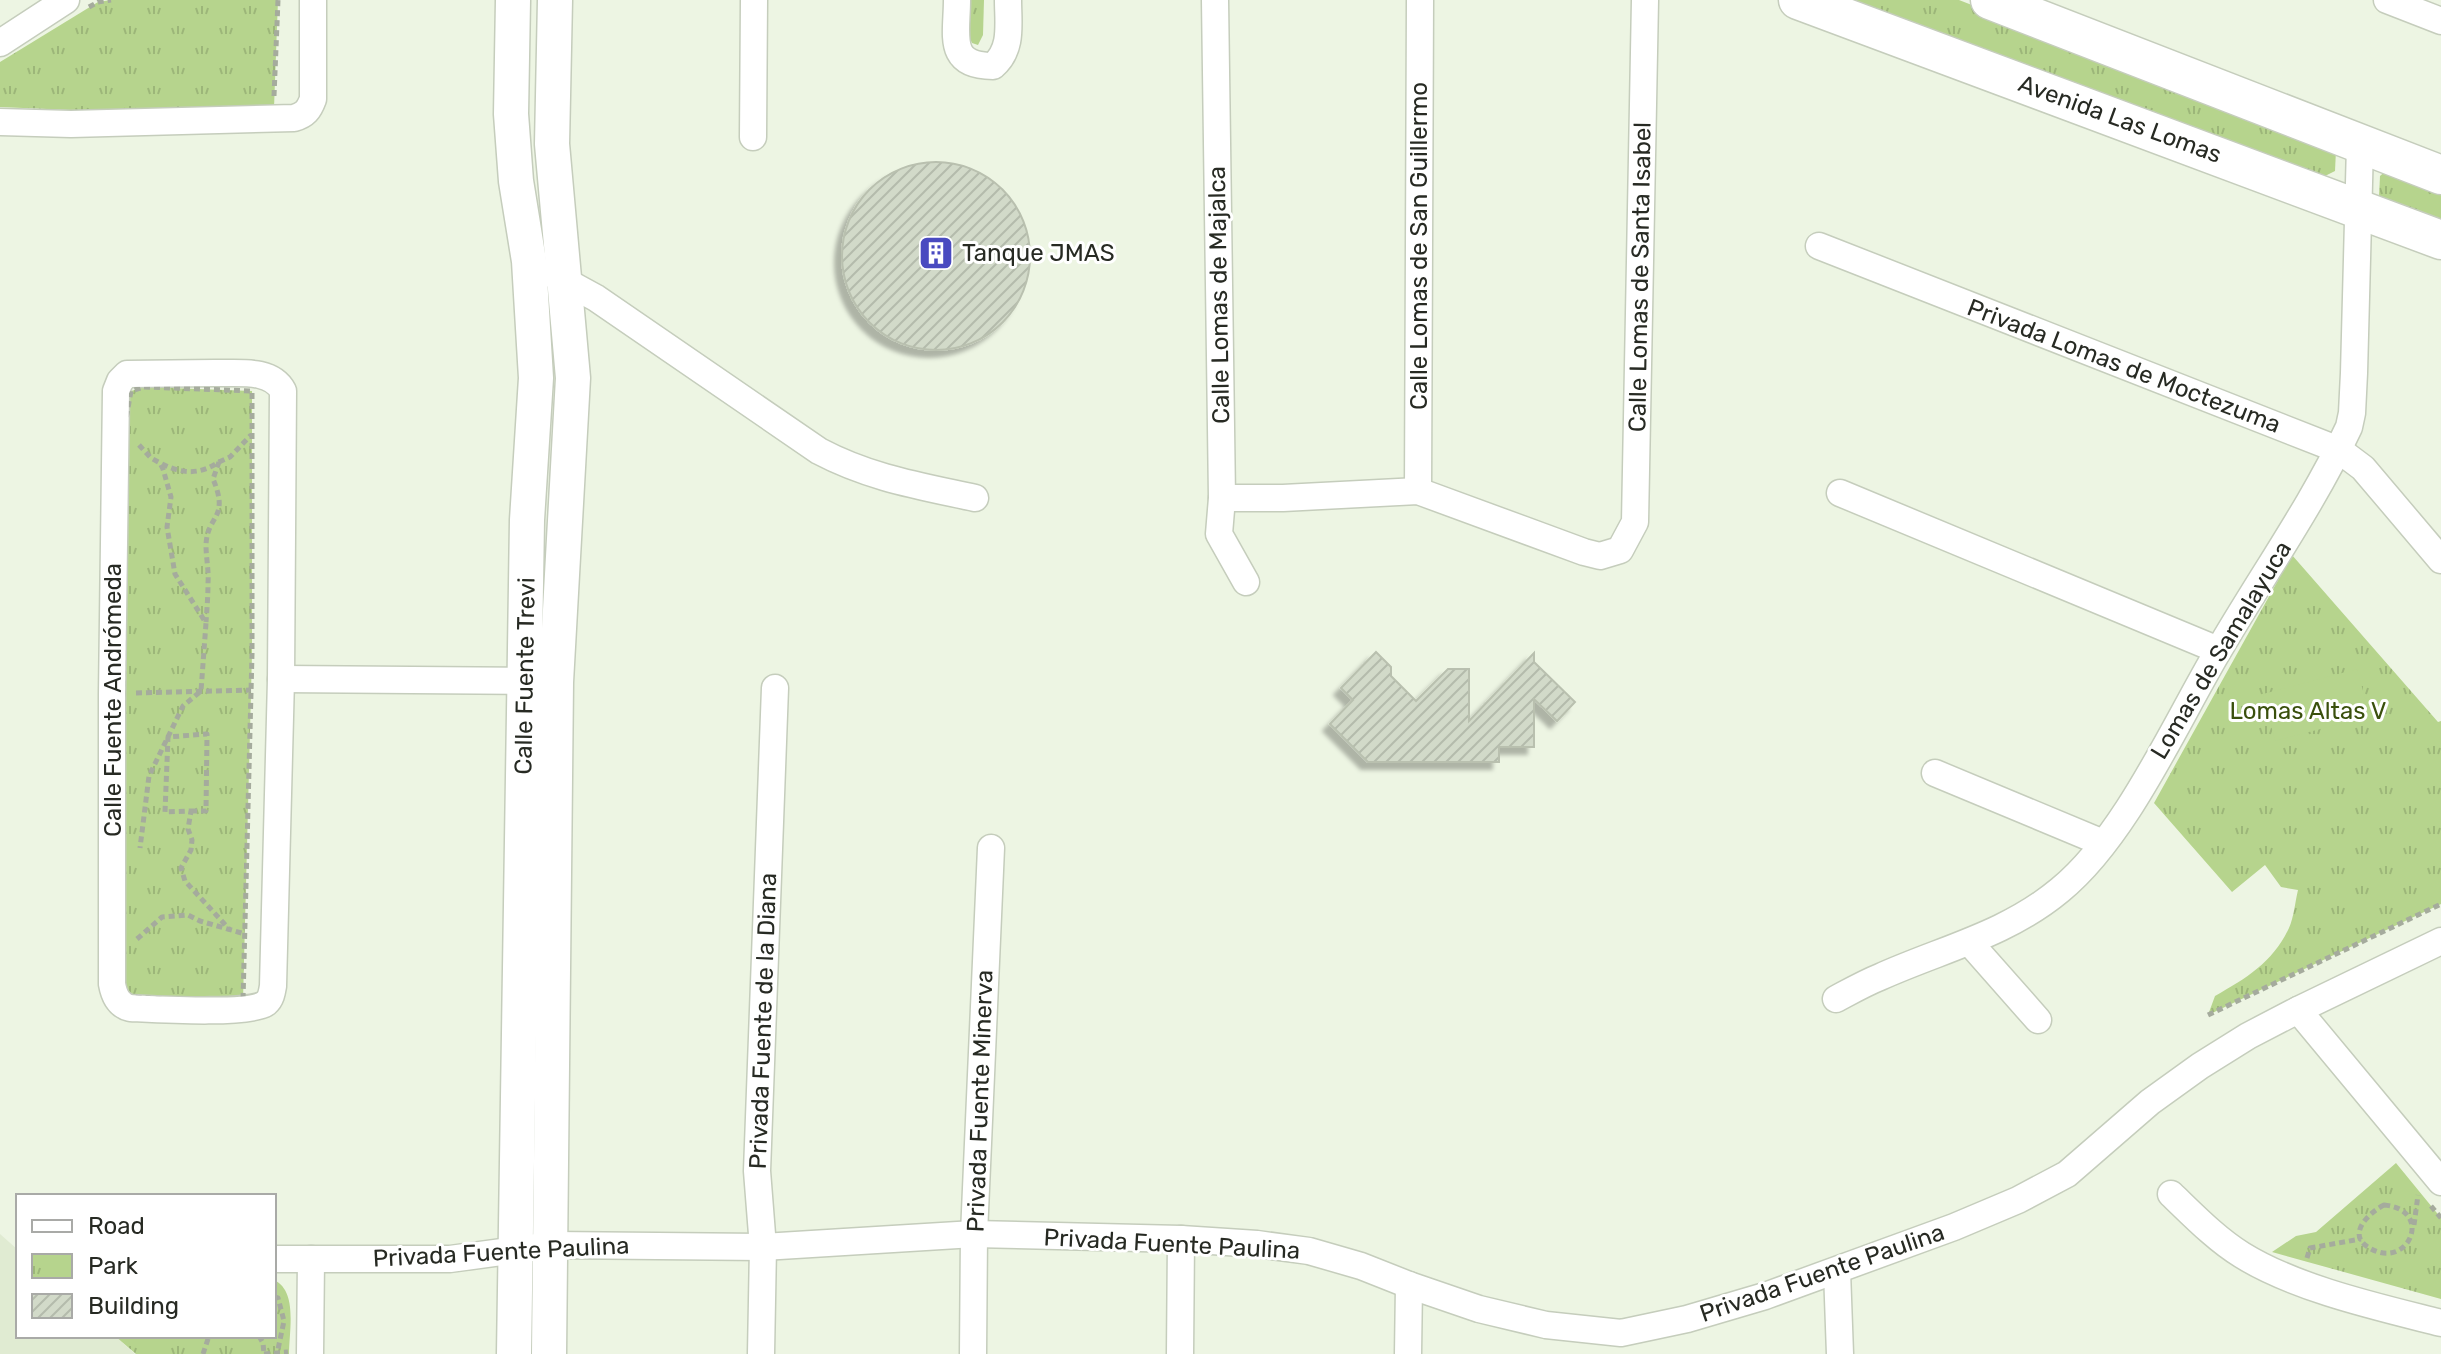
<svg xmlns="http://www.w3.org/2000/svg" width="2441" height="1354" font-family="Rubik,sans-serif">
<defs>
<pattern id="park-tufts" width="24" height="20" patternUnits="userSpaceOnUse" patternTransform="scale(2)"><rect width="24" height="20" fill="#b6d48d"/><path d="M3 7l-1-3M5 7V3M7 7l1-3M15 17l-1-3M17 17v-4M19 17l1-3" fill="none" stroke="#9cb679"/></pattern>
<pattern id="building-hatch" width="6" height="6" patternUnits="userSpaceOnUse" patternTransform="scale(2)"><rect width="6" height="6" fill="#d2dac9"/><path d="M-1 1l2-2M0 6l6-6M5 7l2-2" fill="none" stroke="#b4bbac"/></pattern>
<filter id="shadow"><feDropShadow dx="-7" dy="7" stdDeviation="2" flood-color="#0004"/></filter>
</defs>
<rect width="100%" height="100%" fill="#edf5e3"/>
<polygon fill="#e0ebd2" points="0,1234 18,1250 18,1336 115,1336 135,1354 0,1354"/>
<g fill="url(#park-tufts)">
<polygon points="111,0 278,0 274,108 254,118 0,107 0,62 98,2"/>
<polygon points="968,0 984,0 983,35 978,45 972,43 968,35"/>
<polygon points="1850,0 1959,0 2326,143 2336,150 2335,171 2325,176 2294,167"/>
<polygon points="2388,169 2441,187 2441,224 2385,202 2379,196 2380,176"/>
<polygon points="144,387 252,391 252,654 243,1000 121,996 124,430 131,391"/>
<path d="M2292 555 2438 722 2441 721V904L2208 1015 2215 996C2247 978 2273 962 2289 928 2294 917 2295 902 2298 890L2281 887 2265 865 2232 892 2154 803Z"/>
<polygon points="2396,1163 2441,1218 2441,1299 2272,1252 2296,1236 2316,1232"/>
<path d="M274 1280C298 1291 289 1331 289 1354H136L115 1336H274Z"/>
</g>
<polygon fill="#b6d48d" points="2357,669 2370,716 2275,741 2263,694"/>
<g fill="url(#building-hatch)" stroke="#b9c0af" stroke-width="2" filter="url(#shadow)">
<circle cx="936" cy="256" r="94"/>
<polygon points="1376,652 1391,667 1391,676 1416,701 1448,669 1469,669 1469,721 1534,653 1534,662 1575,702 1557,721 1534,699 1534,747 1499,747 1499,762 1368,762 1330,724 1353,700 1341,688"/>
</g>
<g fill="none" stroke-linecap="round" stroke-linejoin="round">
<g stroke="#c5cdbc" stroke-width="29">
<g id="minor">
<path d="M957 0C957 35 946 66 993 66 1013 49 1008 24 1008 0"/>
<polyline points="1215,0 1222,498 1219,534 1246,582"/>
<polyline points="2387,0 2441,21"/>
<polyline points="0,43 66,0"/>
<path d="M0 122 71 124 294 118C305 115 309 110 313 99V0"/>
<polyline points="753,137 754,0"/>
<polyline points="1819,246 2339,450 2363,468 2441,560"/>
<path d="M552 274 596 298 819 451C870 478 920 486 975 498"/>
<path d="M215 373C237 374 271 368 283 391L281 679 273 986C272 992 271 999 266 1003 251 1015 153 1009 130 1008 118 1005 114 995 112 984V695L116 391 120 381 127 374Z"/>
<polyline points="1418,491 1420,0"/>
<polyline points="1840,493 2218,650"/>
<polyline points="1222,498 1283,498 1418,491 1584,552 1600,556 1620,550 1635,522 1645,0"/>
<polyline points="281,679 540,681"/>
<polyline points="1935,773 2103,843"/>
<polyline points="1970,943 2038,1020"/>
<path d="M1836 999C1851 991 1865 983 1880 977 1942 949 2006 935 2060 890 2125 837 2174 726 2217 653 2261 577 2312 506 2349 427L2352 413 2354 373 2360 145"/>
<polyline points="2298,1010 2441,1182"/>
<path d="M2171 1194C2193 1215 2216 1239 2242 1255 2297 1289 2378 1307 2441 1323"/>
<polyline points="274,1259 450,1259 552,1245 763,1247 974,1234 1181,1239 1257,1244 1309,1251 1361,1266 1409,1285 1479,1309 1546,1325 1621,1333 1687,1319 1765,1296 1954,1227 2018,1200 2067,1174 2150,1102 2200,1066 2248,1036 2298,1010 2441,941"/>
<polyline points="1837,1271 1840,1354"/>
<polyline points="310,1354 311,1259"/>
<polyline points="761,1354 763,1247 757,1171 775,688"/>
<polyline points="973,1354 974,1234 991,848"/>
<polyline points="1180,1354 1181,1239"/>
<polyline points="1408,1354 1409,1285"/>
</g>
</g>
<g stroke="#c5cdbc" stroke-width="37">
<g id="tertiary">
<polyline points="513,0 511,114 516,181 529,261 536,378 527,520 514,1354"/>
<polyline points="549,1354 556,682 573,378 552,144 555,0"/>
</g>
</g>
<g stroke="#c5cdbc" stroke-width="41">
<g id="secondary">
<polyline points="1798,0 2441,240"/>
<polyline points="1990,0 2441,175"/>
</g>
</g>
<g stroke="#a5ab9d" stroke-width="5" stroke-dasharray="6 4" stroke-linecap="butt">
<polyline points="89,7 98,2 111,0"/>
<polyline points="274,96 278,0"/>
<polygon points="144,387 252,391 252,654 243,1000 231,1005 121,996 124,430 131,391"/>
<polyline points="139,445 151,458 160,463 163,469 171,497 167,527 175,574 206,623 201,691 183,706 149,776 140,848"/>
<polyline points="219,462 230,457 251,435"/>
<path d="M162 464C183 474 199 475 219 462L213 479C230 519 207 515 206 545 206 558 209 571 208 583 208 596 207 609 206 622"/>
<polyline points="136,693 251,690"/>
<polyline points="191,811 206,811 207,734 168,737 165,812 191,811 188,829 192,840 191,850 181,868 185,881 230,930"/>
<polyline points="137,939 162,917 188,915 200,921 245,934"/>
<polyline points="2208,1015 2441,904"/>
<path d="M2384 1205C2436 1210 2407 1273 2368 1247 2346 1234 2370 1212 2384 1205Z"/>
<polyline points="2431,1206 2441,1218"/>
<polyline points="2414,1225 2418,1195"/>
<polyline points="2307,1258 2310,1248 2361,1239"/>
<polyline points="274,1297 278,1298 284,1321 277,1354"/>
<polyline points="166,1336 167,1336"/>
<polyline points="259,1336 263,1343 264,1354"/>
<polyline points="203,1354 209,1336"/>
<polyline points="264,1354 288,1352"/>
</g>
<use href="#minor" stroke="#fff" stroke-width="26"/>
<use href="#tertiary" stroke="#fff" stroke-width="34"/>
<use href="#secondary" stroke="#fff" stroke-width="38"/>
</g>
<defs>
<g id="building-square" transform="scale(1.8)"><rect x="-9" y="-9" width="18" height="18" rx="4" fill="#494ac0" stroke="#fff"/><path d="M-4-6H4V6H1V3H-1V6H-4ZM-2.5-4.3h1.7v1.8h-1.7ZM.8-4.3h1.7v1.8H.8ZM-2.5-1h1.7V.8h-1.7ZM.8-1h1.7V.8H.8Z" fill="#fff"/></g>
</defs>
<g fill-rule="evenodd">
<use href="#building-square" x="936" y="253"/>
</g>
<g text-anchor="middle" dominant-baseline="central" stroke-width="6" stroke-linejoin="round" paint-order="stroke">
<g font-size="24" fill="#272a23" stroke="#fff">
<text transform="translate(2120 119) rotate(20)">Avenida Las Lomas</text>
<text transform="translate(1419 246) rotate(-90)">Calle Lomas de San Guillermo</text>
<text transform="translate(1640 277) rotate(-89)">Calle Lomas de Santa Isabel</text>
<text transform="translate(1219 295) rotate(-91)">Calle Lomas de Majalca</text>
<text transform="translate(2124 366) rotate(21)">Privada Lomas de Moctezuma</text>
<text transform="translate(2221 650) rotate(-59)">Lomas de Samalayuca</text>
<text transform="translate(525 676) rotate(-89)">Calle Fuente Trevi</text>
<text transform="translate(113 700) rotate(-90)">Calle Fuente Andrómeda</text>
<text transform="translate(763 1021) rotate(-88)">Privada Fuente de la Diana</text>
<text transform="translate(980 1101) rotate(-88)">Privada Fuente Minerva</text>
<text transform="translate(1172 1244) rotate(3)">Privada Fuente Paulina</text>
<text transform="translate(501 1252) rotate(-3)">Privada Fuente Paulina</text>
<text transform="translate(1822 1273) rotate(-19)">Privada Fuente Paulina</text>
</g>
<g font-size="24" fill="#272a23" stroke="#fff" text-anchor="start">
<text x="962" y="253">Tanque JMAS</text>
</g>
<g font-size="24" fill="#3a500d" stroke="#fff">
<text x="2308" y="711">Lomas Altas V</text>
</g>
</g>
<rect x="16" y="1194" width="260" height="144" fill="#ffffff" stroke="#a9aaa7" stroke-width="2"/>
<rect x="32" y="1220" width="40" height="12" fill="#ffffff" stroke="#a9aaa7" stroke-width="2"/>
<text x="88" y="1234" font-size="24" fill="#272a23">Road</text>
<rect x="32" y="1254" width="40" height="24" fill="url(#park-tufts)" stroke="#a9aaa7" stroke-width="2"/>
<text x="88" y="1274" font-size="24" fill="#272a23">Park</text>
<rect x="32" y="1294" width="40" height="24" fill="url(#building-hatch)" stroke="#a9aaa7" stroke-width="2"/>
<text x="88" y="1314" font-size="24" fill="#272a23">Building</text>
</svg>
